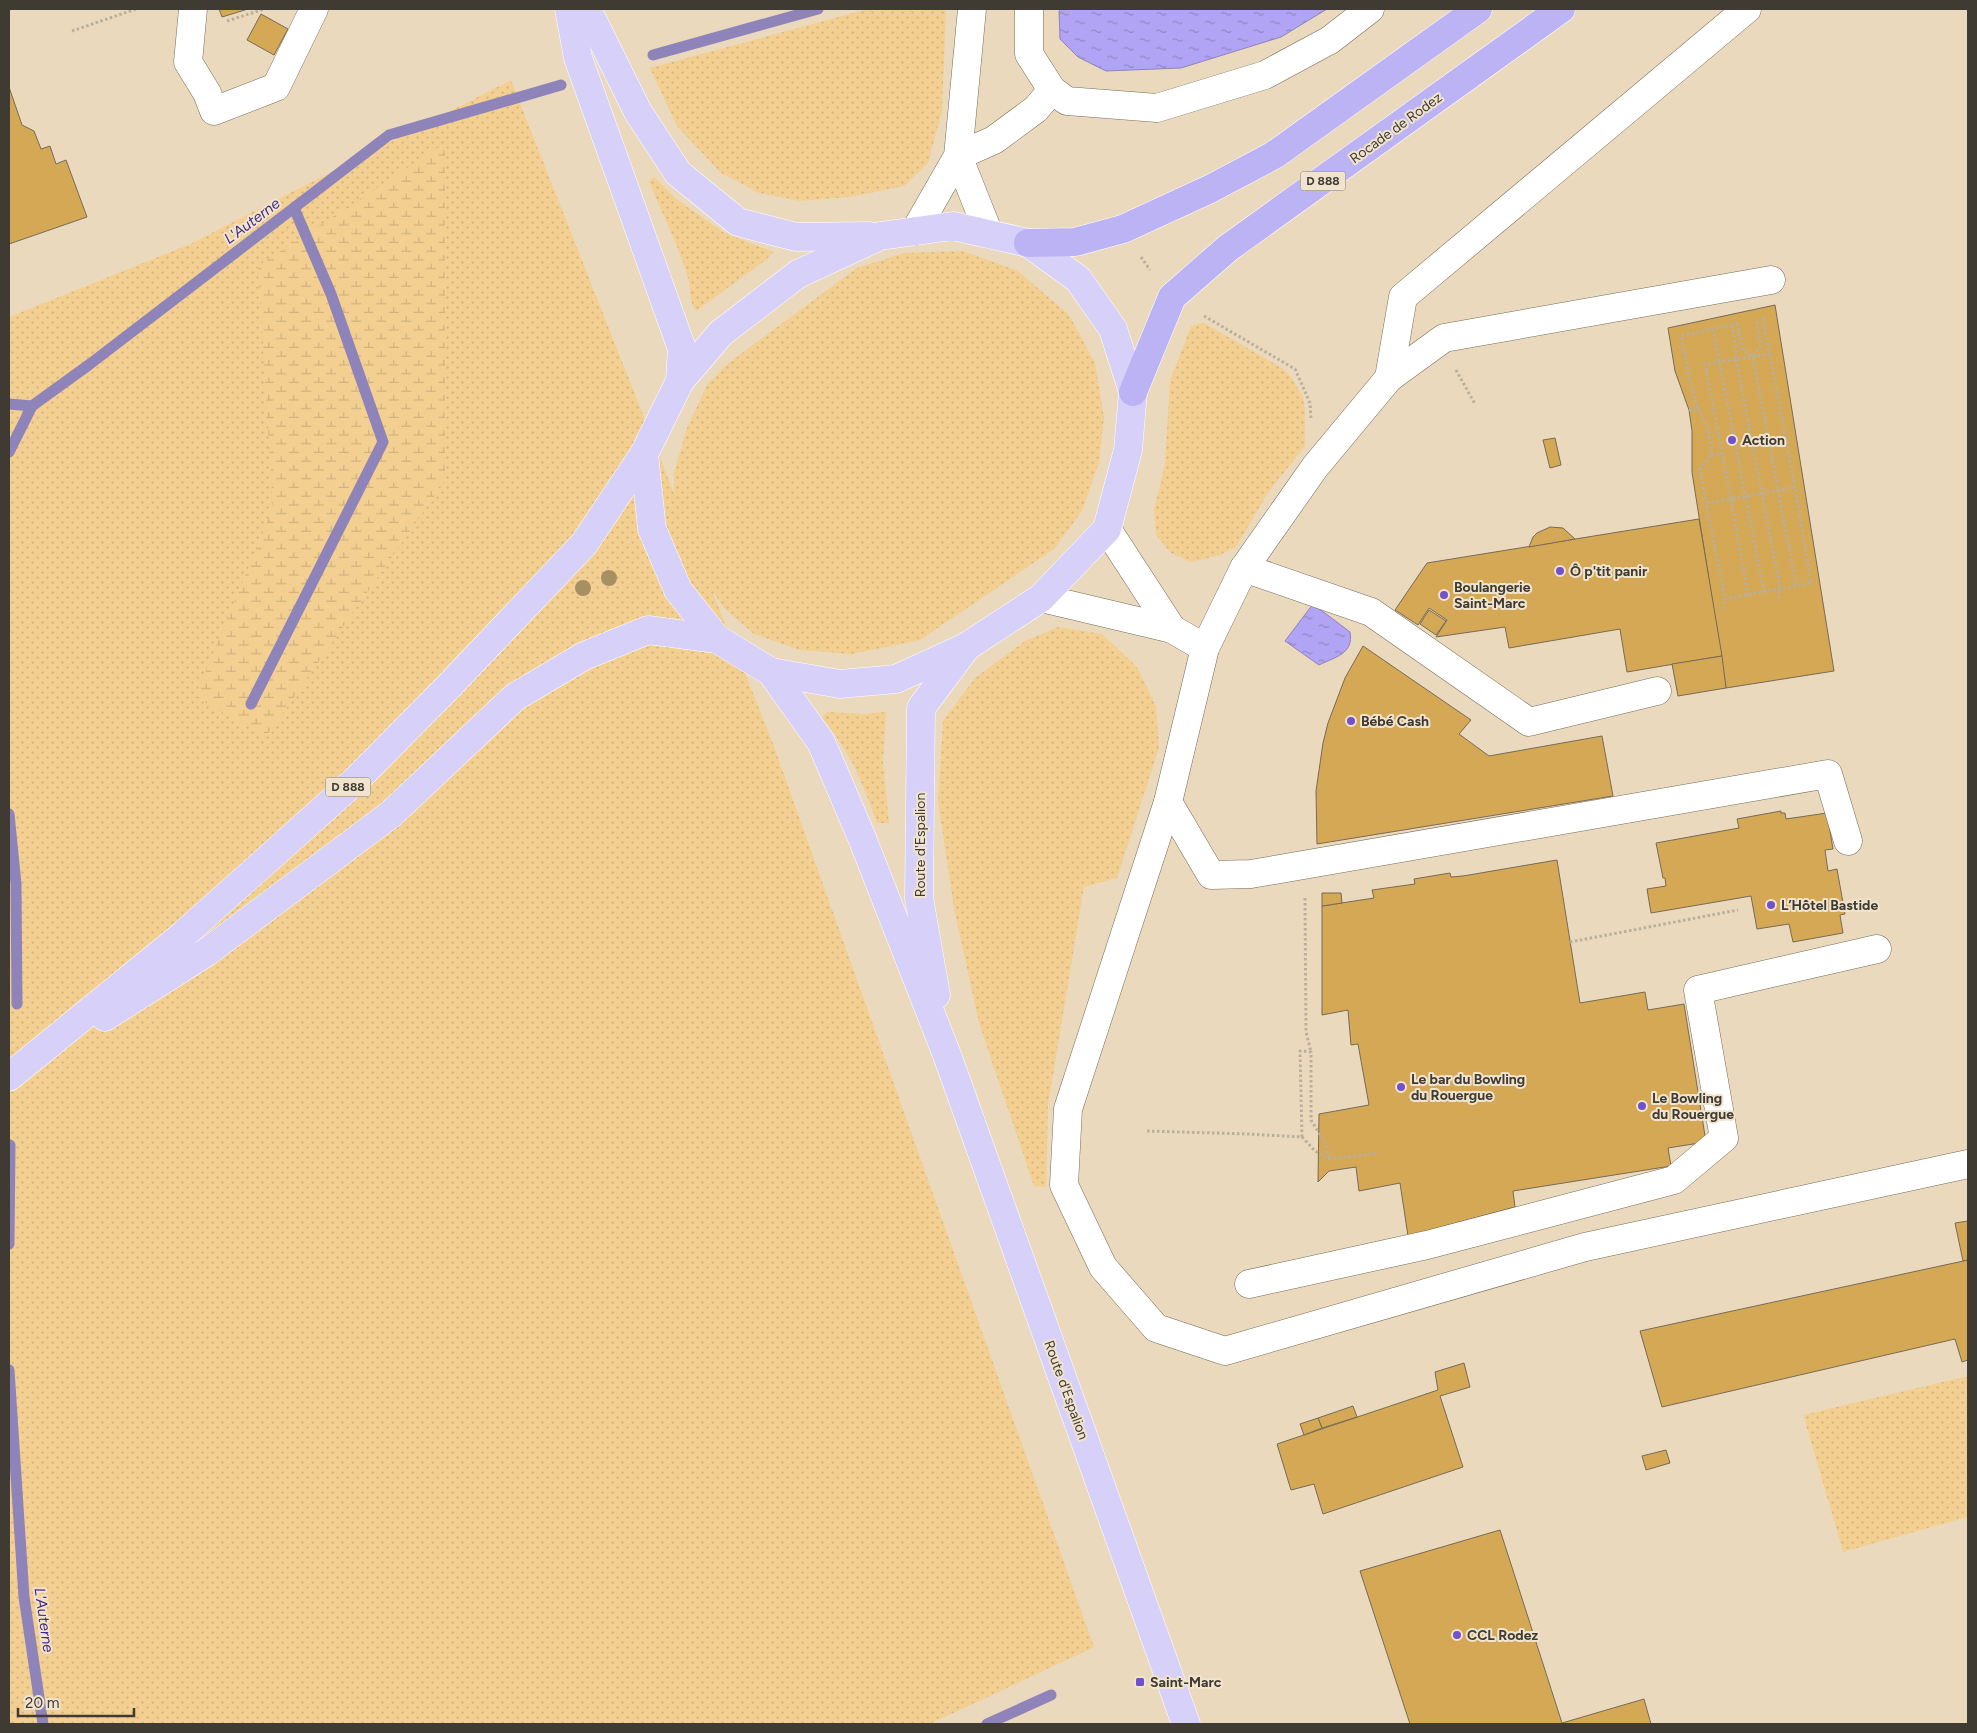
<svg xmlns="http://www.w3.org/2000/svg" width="1977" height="1733" font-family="Figtree,sans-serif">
<defs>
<pattern id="grass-dots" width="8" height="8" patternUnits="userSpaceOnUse" patternTransform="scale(1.25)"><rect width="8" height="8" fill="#f3cf91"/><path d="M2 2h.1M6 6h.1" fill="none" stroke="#d1b37e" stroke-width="1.8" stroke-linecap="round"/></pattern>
<pattern id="wetland-marsh" width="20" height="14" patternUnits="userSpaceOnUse" patternTransform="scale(1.25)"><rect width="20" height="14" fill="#f3cf91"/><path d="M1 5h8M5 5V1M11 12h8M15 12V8" fill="none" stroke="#d1b37e"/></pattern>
<pattern id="water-ripples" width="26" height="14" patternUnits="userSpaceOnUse" patternTransform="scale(1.25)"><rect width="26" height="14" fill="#b1a4f4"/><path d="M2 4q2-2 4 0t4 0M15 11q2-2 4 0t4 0" fill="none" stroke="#9187c6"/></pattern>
</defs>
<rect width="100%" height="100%" fill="#f1e4ce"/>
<polygon fill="#ead9bd" points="9,9 1968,9 1968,1376 1803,1416 1843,1552 1968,1517 1968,1724 930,1724 1093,1646 774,746 511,80 190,244 9,317"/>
<g fill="url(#grass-dots)">
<polygon points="868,9 946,9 942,111 928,163 904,186 849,197 800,201 759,193 721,173 677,126 650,68"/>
<polygon points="511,80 674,493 674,473 687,428 707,385 726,365 857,268 904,253 963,251 1018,271 1069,315 1095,363 1104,417 1099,462 1082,511 1054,549 920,640 852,654 800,650 754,634 724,608 713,592 774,746 1094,1647 930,1724 9,1724 9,317 190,244"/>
<path d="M654 177 676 199 723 232 773 252 767 259 696 311C689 302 691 292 689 282 680 247 662 214 649 181Z"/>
<polygon points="1204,323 1282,368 1291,377 1303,397 1305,411 1305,446 1267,494 1236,547 1220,555 1191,562 1171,553 1156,535 1154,510 1165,464 1170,381 1191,326"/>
<polygon points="1058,627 1102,634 1137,667 1156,706 1159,748 1117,878 1084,887 1048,1105 1046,1187 1034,1186 979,1023 954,908 938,801 943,721 975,678 1025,641"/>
<path d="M827 712 865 714 886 712 883 763 889 823H877C862 782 851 752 822 718Z"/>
<polygon points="1968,1376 1968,1517 1843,1552 1803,1415"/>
</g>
<polygon fill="url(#wetland-marsh)" points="445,143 445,481 266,737 195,697 273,508 258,266"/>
<g fill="url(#water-ripples)" stroke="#8f84ba">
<polygon points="1061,9 1327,9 1281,37 1181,68 1106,71 1078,57 1060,39 1059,11"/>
<path d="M1313 604 1350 632C1354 654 1335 657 1319 665L1285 641Z"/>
</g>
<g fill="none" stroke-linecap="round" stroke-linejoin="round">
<g stroke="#8f84ba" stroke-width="11">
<polyline points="653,55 818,9"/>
<polyline points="9,404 32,406"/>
<polyline points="9,452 32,406 90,364 389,135 561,85"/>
<polyline points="251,704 383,442 331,294 294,208"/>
<polyline points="9,814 16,884 17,1004"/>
<polyline points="9,1244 10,1145"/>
<polyline points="9,1370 24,1597 43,1724"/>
<polyline points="987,1724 1051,1695"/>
</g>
</g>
<g fill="#d5a855" stroke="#766b57">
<polygon points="219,9 248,9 222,17"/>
<polygon points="261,14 288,29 274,55 247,40"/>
<polygon points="9,87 22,125 34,131 41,149 50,146 56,164 66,160 87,217 9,244"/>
<polygon points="1775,305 1834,671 1726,688 1692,472 1692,431 1689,410 1675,371 1668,328"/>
<polygon points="1555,438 1561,465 1550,468 1543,440"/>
<polygon points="1699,519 1722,656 1627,672 1620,629 1509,648 1505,627 1436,637 1447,620 1429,608 1418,625 1395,610 1427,563"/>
<polygon points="1550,527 1563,528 1575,539 1529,547 1533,537 1537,533"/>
<polygon points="1429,610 1446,621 1436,635 1420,624"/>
<polygon points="1363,646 1471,720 1459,734 1489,756 1602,736 1613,796 1317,844 1316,791 1323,743 1328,723 1345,678"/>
<polygon points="1722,656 1726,688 1678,696 1672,664"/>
<polygon points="1781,811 1781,813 1785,813 1786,819 1827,813 1833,849 1825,850 1828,871 1837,869 1845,914 1840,915 1843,933 1793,942 1789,924 1757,929 1751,896 1651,913 1647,889 1666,886 1665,878 1663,878 1656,843 1739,828 1737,819"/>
<polygon points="1557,860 1580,1003 1645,992 1648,1010 1684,1004 1706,1142 1668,1148 1671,1166 1513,1191 1515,1207 1408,1236 1400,1183 1359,1191 1356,1167 1329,1171 1318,1182 1319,1114 1369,1105 1358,1044 1351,1045 1348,1010 1322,1015 1322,906 1374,898 1372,890 1415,884 1414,879 1450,873 1451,877 1463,876"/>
<polygon points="1322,893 1341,893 1342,903 1322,906"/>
<polygon points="1968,1221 1968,1260 1963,1261 1955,1223"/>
<polygon points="1968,1260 1968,1360 1962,1362 1955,1339 1662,1407 1640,1331"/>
<polygon points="1464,1363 1470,1387 1440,1396 1463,1467 1323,1514 1314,1484 1291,1490 1277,1444 1438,1390 1435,1372"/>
<polygon points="1353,1406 1357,1417 1322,1428 1318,1418"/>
<polygon points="1318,1418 1322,1428 1304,1435 1300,1424"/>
<polygon points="1666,1450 1670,1463 1646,1470 1642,1456"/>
<polygon points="1500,1530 1562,1723 1644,1699 1651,1724 1410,1724 1360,1571"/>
</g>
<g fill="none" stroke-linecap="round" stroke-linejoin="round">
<g stroke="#776b58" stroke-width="29">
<g id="minor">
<polyline points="193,9 188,62 207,93 214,111 276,87 314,9"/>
<polyline points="1029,9 1029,54 1052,90 1067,101 1157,108 1265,75 1330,40 1370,9"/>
<polyline points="958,156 994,140 1036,109 1052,90"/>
<polyline points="958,156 989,234"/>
<polyline points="915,231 958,156 972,9"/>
<polyline points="1389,378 1444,338 1771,280"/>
<polyline points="1244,568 1371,612 1529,722 1657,691"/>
<polyline points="1041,598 1172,629 1107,529"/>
<polyline points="1172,629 1205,648 1168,802 1068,1109 1064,1185 1103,1267 1156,1328 1225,1351 1585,1247 1968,1164"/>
<polyline points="1205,648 1244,568 1315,467 1389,378 1403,297 1747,9"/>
<polyline points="1168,802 1211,875 1251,874 1828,774 1848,841"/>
<polyline points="1249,1284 1427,1245 1674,1180 1724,1138 1698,990 1877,949"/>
</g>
</g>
<g stroke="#fff" stroke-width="29">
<g id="major">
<polyline points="569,9 578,58 682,349 680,381"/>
<polyline points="587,9 638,112 678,173 738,222 796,237 869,236"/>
<polygon points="953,226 1028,243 1078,279 1113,329 1133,392 1128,450 1107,529 1041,598 966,647 896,679 840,684 771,672 717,639 678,590 652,529 644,454 680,381 721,333 798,274 880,236"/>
<polyline points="771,672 821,742 862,838 947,1055 1186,1724"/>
<polyline points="936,995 919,898 921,708 965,649"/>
<polyline points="105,1017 207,952 391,814 515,697 584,656 648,630 717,639"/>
<polyline points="9,1077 183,935 356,780 449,686 584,544 644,454"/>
</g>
</g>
<g stroke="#fff" stroke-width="29">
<g id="highway">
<polyline points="1028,243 1075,242 1123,229 1210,189 1274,155 1478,9"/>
<polyline points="1133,392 1172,297 1228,248 1561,9"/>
</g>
</g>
<g stroke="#b9af9d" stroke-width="3" stroke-dasharray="2.5 2.5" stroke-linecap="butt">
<polyline points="227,21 264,9"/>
<polyline points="72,31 136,9"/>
<polyline points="1141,257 1150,270"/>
<polyline points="1204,316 1295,369 1310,403 1311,419"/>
<polyline points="1737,323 1743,349 1753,357 1796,585"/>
<polyline points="1732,325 1736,349 1736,359 1780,588 1778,599"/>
<polyline points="1713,329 1764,592"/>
<polyline points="1770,354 1705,364 1731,499 1795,487"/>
<polyline points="1754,356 1761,345 1756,319"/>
<polyline points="1456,370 1475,404"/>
<polyline points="1698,409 1707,425 1712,454 1700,469 1706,503"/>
<polyline points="1689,410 1698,409 1691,386 1681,336 1739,323"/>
<polyline points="1712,454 1722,455"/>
<path d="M1748 595 1731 499 1706 503 1725 599C1754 594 1782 588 1811 583L1795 487 1763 318H1760"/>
<polyline points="1722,609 1725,599"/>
<polyline points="1305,898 1306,1032 1311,1052"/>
<polyline points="1570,942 1738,910"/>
<polyline points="1147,1131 1248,1134 1302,1137 1315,1151 1330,1159 1379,1153"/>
<polyline points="1302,1137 1300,1051 1311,1052 1311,1120 1324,1141 1330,1159"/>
</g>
<use href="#minor" stroke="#fff" stroke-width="28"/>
<use href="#major" stroke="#d7d1f9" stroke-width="28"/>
<use href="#highway" stroke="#bcb3f5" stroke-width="28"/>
</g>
<g fill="#a69061">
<circle cx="609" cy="578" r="8"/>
<circle cx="583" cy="588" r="8"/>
</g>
<g fill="#7152cc" stroke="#f1e4ce" stroke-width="2">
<circle cx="1732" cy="440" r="5"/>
<circle cx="1560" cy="571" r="5"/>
<circle cx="1444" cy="595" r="5"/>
<circle cx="1351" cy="721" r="5"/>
<circle cx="1771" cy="905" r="5"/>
<circle cx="1401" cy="1087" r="5"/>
<circle cx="1642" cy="1106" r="5"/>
<circle cx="1457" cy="1635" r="5"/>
<rect x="1135" y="1677" width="10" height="10" rx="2.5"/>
</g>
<g text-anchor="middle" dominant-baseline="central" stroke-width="4" stroke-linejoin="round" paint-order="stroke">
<g fill="#f1e4ce" stroke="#756e61" stroke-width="1">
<rect x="1300.5" y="171.5" width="45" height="19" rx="4"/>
<rect x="325.5" y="777.5" width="45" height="19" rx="4"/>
</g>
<g font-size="12" font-weight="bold" fill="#403b32">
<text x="1323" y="181">D 888</text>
<text x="348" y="787">D 888</text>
</g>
<g font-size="14" fill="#403b32" stroke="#f1e4ce">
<text transform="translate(1396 128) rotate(-36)">Rocade de Rodez</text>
<text transform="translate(920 845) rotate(-90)">Route d'Espalion</text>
<text transform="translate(1066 1390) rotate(70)">Route d'Espalion</text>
</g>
<g font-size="14" font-weight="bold" fill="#403b32" stroke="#f1e4ce" text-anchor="start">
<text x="1742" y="440">Action</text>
<text x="1570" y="571">Ô p'tit panir</text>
<text x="1454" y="587">Boulangerie<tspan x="1454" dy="16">Saint-Marc</tspan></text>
<text x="1361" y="721">Bébé Cash</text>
<text x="1781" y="905">L’Hôtel Bastide</text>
<text x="1411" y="1079">Le bar du Bowling<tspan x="1411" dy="16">du Rouergue</tspan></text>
<text x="1652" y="1098">Le Bowling<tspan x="1652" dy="16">du Rouergue</tspan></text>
<text x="1467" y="1635">CCL Rodez</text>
<text x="1150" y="1682">Saint-Marc</text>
</g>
<g font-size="15" font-style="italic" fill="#432a84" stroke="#f1e4ce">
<text transform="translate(252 221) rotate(-37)">L'Auterne</text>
<text transform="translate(44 1620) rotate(82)">L'Auterne</text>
</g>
</g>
<rect width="1977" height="1733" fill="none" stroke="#403b32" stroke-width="20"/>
<path d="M18 1708v8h116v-8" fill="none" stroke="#403b32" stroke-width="2.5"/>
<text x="25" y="1708" font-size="15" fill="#403b32" stroke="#f1e4ce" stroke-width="4" paint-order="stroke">20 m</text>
</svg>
